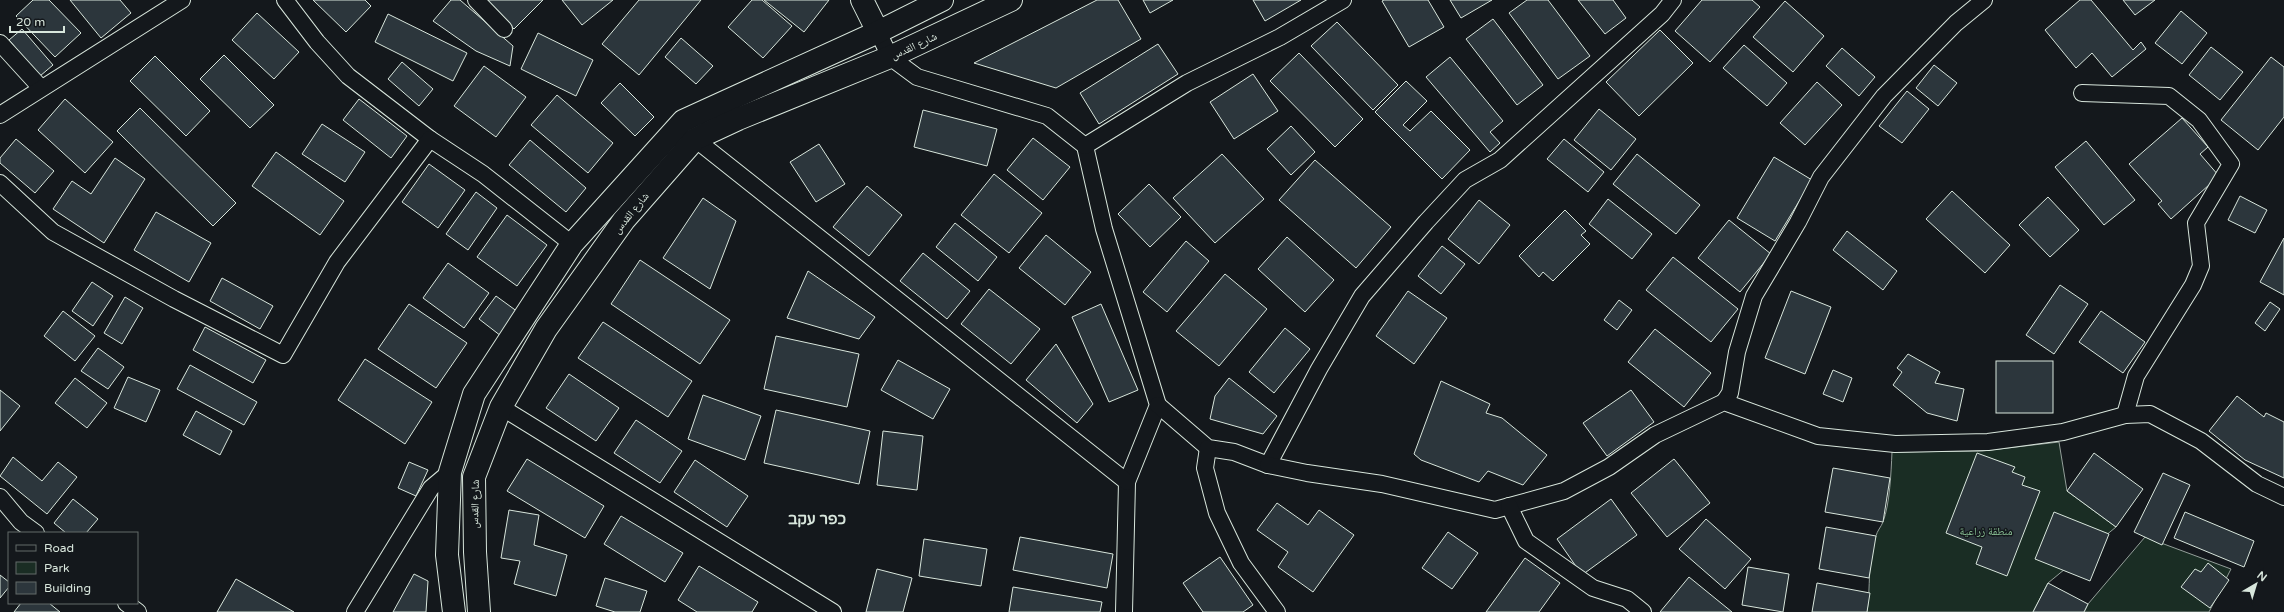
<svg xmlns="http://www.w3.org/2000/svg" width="2284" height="612" font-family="'Varela Round','Noto Naskh Arabic','Noto Sans Hebrew',sans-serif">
<rect width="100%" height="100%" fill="#14181c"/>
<g fill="#1a2d24" stroke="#939e99">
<path d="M2059 442 2067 491 2116 527 2048 583 2033 612H1867C1871 587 1867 560 1876 536 1877 531 1881 527 1883 522 1890 503 1891 473 1892 452L1982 451Z"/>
<polygon points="2145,537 2231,569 2209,612 2084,612 2088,604"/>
</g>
<g fill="#2c363c" stroke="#d8e6dc">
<polygon points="33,0 49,0 81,33 55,57 16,16"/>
<polygon points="70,0 120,0 131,13 101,38"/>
<polygon points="313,0 365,0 371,6 346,32"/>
<polygon points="451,0 460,0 513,46 510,66 476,51 433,21"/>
<polygon points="485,0 543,0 514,29"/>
<polygon points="562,0 613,0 582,25"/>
<polygon points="639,0 701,0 639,75 602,44"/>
<polygon points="752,0 762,0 792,26 763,58 728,27"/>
<polygon points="764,0 829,0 804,32"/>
<polygon points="1097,0 1118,0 1141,39 1056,88 974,63"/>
<polygon points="1143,0 1173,0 1150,13"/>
<polygon points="1253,0 1301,0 1265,21"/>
<polygon points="1384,0 1428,0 1444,27 1409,47 1382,1"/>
<polygon points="1450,0 1492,0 1461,18"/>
<polygon points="1527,0 1548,0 1590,56 1558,79 1509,13"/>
<polygon points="1578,0 1613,0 1626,18 1605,34"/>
<polygon points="1702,0 1752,0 1760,7 1710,62 1675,31"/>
<polygon points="2080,0 2091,0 2133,50 2141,42 2146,49 2112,77 2092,53 2076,68 2045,30"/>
<polygon points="2123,0 2155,0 2135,15"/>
<polygon points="1785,1 1824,36 1793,72 1753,37"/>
<polygon points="2181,11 2207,33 2182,64 2155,43"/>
<polygon points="257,13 299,52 274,79 232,40"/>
<polygon points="388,14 467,53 453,81 375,42"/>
<polygon points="1493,19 1543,85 1517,105 1466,39"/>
<polygon points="1337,22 1398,85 1373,110 1311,46"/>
<polygon points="22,29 53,65 40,76 9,40"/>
<polygon points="1660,30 1693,63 1639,116 1606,82"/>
<polygon points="538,33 593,60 576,96 521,69"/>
<polygon points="681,38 713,66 696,84 665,57"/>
<polygon points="1158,44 1178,74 1099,124 1080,93"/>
<polygon points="1744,45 1787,83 1767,106 1723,68"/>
<polygon points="2211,47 2243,72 2220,100 2189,75"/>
<polygon points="1842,48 1875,77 1859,96 1826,66"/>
<polygon points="1299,53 1363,119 1335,147 1270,81"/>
<polygon points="224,55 274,105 250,128 200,79"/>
<polygon points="155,56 210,111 186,136 130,81"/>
<polygon points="1450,57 1503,121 1490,132 1500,143 1490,152 1426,77"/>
<polygon points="2271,57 2284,67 2284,117 2258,150 2221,120"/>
<polygon points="402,62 433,89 419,106 388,79"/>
<polygon points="1934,65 1957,83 1938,106 1916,88"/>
<polygon points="484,66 526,97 496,137 454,106"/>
<polygon points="1253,74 1278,111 1234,139 1210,102"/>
<polygon points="1406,81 1427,101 1403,125 1410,131 1431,111 1470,150 1442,179 1375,112"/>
<polygon points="1817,82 1842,105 1805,145 1780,123"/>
<polygon points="620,83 654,117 635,136 601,103"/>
<polygon points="1907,91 1929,109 1902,143 1879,126"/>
<polygon points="557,95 613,143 588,173 531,125"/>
<polygon points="65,99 113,142 85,173 38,130"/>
<polygon points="359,99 407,136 391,158 343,120"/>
<polygon points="140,108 236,203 213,226 117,131"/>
<polygon points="1599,109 1636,139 1611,170 1574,140"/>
<polygon points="923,110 997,129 987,166 914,147"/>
<polygon points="2182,118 2208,147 2200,154 2219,176 2171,219 2158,204 2162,201 2129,164"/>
<polygon points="322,124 365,152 345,182 302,154"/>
<polygon points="1291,126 1315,152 1291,175 1267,149"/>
<polygon points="1033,138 1070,167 1043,200 1007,170"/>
<polygon points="16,139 54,171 35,193 0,163 0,158"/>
<polygon points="1564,139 1604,172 1588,192 1547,159"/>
<polygon points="530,140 586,188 566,212 509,165"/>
<polygon points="2086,141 2135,200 2104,225 2055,167"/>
<polygon points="819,144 845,184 816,202 790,162"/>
<polygon points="276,152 344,201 320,235 252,186"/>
<polygon points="1222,154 1264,199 1215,243 1173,198"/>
<polygon points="1637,154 1700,205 1676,234 1613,184"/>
<polygon points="1774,157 1812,180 1775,241 1737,218"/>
<polygon points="115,158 145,179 104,243 53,209 72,181 91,194"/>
<polygon points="1315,160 1391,227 1356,268 1279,200"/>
<polygon points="429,164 465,190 438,228 402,202"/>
<polygon points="994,174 1042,213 1009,253 961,215"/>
<polygon points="1149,184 1181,217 1150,247 1118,214"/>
<polygon points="867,186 902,215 869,256 833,227"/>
<polygon points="1952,191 2010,245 1985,273 1926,219"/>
<polygon points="476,192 497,208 468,250 446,234"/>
<polygon points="2240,196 2267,210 2255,233 2228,220"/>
<polygon points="2048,197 2079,230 2050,257 2019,225"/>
<polygon points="703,198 736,221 710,289 663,258"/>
<polygon points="1608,199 1652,234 1632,259 1589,224"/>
<polygon points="1479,200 1510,225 1479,264 1448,239"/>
<polygon points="1565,210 1586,231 1581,235 1590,244 1553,281 1543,272 1539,277 1519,256"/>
<polygon points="156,212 211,243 189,282 134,250"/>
<polygon points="507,215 547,245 517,286 477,257"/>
<polygon points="1729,220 1771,254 1740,292 1698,258"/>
<polygon points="955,223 997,257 978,281 936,247"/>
<polygon points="1847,231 1897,271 1883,290 1833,250"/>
<polygon points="1046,235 1091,272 1065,305 1019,268"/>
<polygon points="1287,237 1334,280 1305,312 1258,269"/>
<polygon points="2284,238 2284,295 2260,282"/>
<polygon points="1186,241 1209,261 1167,312 1143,292"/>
<polygon points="1442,246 1465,264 1441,294 1418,276"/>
<polygon points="923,253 970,291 947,319 900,281"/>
<polygon points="1673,257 1738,309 1711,342 1646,290"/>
<polygon points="640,260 730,320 700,364 611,304"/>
<polygon points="448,263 489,293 464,328 423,298"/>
<polygon points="808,271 875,317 859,339 787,318"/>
<polygon points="1225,274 1267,309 1219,366 1176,331"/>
<polygon points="222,278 273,306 260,329 210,301"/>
<polygon points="92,282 113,296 93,326 72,311"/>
<polygon points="2060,285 2088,304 2054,354 2026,335"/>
<polygon points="989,289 1040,329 1011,364 961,324"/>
<polygon points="1408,291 1447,318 1414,364 1376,336"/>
<polygon points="1791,291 1831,307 1805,374 1765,358"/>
<polygon points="496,296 518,312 501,336 479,319"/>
<polygon points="125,297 143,308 122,344 104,333"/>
<polygon points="1619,300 1632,310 1617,330 1604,320"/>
<polygon points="2270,302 2280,309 2265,331 2255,323"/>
<polygon points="409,304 467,343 436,388 378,349"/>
<polygon points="1101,304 1138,390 1109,402 1072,317"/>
<polygon points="63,311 95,336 75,361 44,336"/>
<polygon points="2101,311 2145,342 2123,373 2079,342"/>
<polygon points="603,322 692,381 668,417 578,358"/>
<polygon points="205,327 266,360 253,383 193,350"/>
<polygon points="1285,328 1310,349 1274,393 1249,372"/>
<polygon points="1655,329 1711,373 1684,407 1628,362"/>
<polygon points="776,336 859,354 847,407 764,389"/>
<polygon points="1056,344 1093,404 1077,423 1026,380"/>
<polygon points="98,348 124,367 108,389 81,371"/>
<polygon points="1908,354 1940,372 1935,383 1964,389 1957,421 1927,413 1893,385 1902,372 1897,368"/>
<polygon points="365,359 432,402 405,444 338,400"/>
<polygon points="898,360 950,389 933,419 881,390"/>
<rect x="1996" y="361" width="57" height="52"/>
<polygon points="190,365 257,402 244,425 177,389"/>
<polygon points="1833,370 1852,378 1843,402 1823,394"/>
<polygon points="569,374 619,408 596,441 546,408"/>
<polygon points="128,377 160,390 146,422 114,408"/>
<polygon points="75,378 107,403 87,428 55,403"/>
<polygon points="1229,378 1277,416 1263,434 1210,419 1215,396"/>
<polygon points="1441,381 1490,404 1486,413 1502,418 1547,455 1523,485 1488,471 1479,482 1421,460 1414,454"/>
<polygon points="0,390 20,406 0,431"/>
<polygon points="1631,390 1654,422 1607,456 1583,423"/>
<polygon points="703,395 761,416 745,460 688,439"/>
<polygon points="2237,396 2264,417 2266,413 2284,422 2284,478 2245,460 2209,431"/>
<polygon points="776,410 870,431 859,484 764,463"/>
<polygon points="196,411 232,431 220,455 183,435"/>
<polygon points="636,420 682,451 660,483 614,453"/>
<polygon points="883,431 923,436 917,490 877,485"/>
<polygon points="1977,453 2015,467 2012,472 2025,477 2022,485 2040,491 2007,576 1976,564 1982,547 1946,533"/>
<polygon points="2094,453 2143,489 2116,527 2067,491"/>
<polygon points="13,457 42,481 58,462 77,477 47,514 0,476"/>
<polygon points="527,459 604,506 585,538 507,491"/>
<polygon points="1674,459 1710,503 1667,537 1631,493"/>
<polygon points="695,460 748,496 727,527 674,492"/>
<polygon points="409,462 428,470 416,496 398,488"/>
<polygon points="1833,468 1890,478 1883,522 1825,512"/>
<polygon points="2163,473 2190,485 2162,545 2134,532"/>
<polygon points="73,499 98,519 86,533 66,533 54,523"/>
<polygon points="1611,499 1637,535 1582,575 1557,539"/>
<polygon points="1277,503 1308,525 1319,510 1354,535 1313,592 1278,567 1288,552 1257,530"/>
<polygon points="509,510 539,515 534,545 567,555 556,596 514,584 520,561 501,558"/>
<polygon points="2054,512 2109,534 2090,581 2035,559"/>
<polygon points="2185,512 2254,541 2244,567 2174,538"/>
<polygon points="621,516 683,553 665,582 604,544"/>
<polygon points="1706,519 1751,559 1725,589 1679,549"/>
<polygon points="1826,527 1876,536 1869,578 1819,569"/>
<polygon points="1448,532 1478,553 1452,589 1422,568"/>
<polygon points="1020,537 1113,554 1107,588 1013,570"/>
<polygon points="924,539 987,549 981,586 919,576"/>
<polygon points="1220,557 1253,605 1243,612 1203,612 1183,583"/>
<polygon points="1525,558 1560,583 1539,612 1486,612"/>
<polygon points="2208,563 2229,580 2210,608 2181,587 2195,569 2201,572"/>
<polygon points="699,566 758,602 752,612 697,612 678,600"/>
<polygon points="1748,567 1789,574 1783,612 1742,605"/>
<polygon points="877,569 912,578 903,612 866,612"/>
<polygon points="414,574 428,581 426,612 393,612"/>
<polygon points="0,575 9,582 9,587 0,598"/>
<polygon points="1689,577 1732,612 1660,612"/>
<polygon points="605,578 647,591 640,612 615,612 596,606"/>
<polygon points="236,579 294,612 217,612"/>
<polygon points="1817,583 1870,593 1867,612 1812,612"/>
<polygon points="2048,583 2088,604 2084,612 2033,612"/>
<polygon points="1013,587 1102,602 1100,612 1009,612"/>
<polygon points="21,603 49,603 60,612 14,612"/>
</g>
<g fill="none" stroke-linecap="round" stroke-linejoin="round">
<g stroke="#d8e6dc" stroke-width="18">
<g id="street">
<polyline points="285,0 317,42 348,76 430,139"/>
<polyline points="476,0 504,29"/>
<polyline points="878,32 890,57 917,77 1047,116 1085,146 1104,229 1158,405 1127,482 1124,612"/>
<polyline points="0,43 41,88"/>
<polyline points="2082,93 2169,96 2199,120 2231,164 2196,223 2201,266 2193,285 2136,376 2125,415"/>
<polyline points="0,115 182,0"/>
<polyline points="695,139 1127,482"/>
<polyline points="1085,146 1187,83 1280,37 1343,0"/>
<polyline points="0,183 53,232 174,299 283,355 337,262 430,139 483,174 572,244"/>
<polyline points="1724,402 1730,393 1737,352 1754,296 1798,222 1821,177 1884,96 1956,23 1984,0"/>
<polyline points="1158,405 1208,448 1234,452 1268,465 1319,369 1362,296 1426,222 1465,180 1500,160 1662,14 1673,0"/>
<polyline points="501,407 833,612"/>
<polyline points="1208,448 1205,468 1217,513 1241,563 1277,612"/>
<polyline points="1268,465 1307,473 1382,484 1495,510 1564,491 1609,467 1655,435 1724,402 1818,436 1895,444 1988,442 2063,432 2125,415 2150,414 2201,441 2257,484 2284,497"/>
<polyline points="0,497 21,522 36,533"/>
<polyline points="1509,506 1526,541 1593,588 1627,599 1643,612"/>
<polyline points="126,603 138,612"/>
<polyline points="355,612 431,488 450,472"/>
</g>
</g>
<g stroke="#d8e6dc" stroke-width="24">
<g id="secondary">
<polyline points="862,0 878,32"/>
<polyline points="454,612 447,555 450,472 474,394 572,244 683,121 878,32 942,0"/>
<polyline points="479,612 475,552 474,477 501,407 546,329 624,220 695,139 738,119 890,57 1011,0"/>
</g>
</g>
<use href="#street" stroke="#14181c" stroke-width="16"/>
<use href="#secondary" stroke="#14181c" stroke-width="22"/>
</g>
<g text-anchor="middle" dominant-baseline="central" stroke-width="3" stroke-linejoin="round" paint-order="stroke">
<g font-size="11" fill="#d8e6dc" stroke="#14181c">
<text transform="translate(914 46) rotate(-25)">شارع القدس</text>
<text transform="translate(631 213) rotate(-51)">شارع القدس</text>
<text transform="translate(475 504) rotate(-89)">شارع القدس</text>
</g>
<g font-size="11" fill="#8ac095" stroke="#14181c">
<text x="1986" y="531">منطقة زراعية</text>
</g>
<g font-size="15" font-weight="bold" fill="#d8e6dc" stroke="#14181c">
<text x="817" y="519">כפר עקב</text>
</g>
</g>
<rect x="8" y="532" width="130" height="72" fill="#14181c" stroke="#626a69"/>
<rect x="16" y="545" width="20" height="6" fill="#14181c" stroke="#626a69"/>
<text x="44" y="552" font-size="12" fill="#d8e6dc">Road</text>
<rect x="16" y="562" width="20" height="12" fill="#1a2d24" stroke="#626a69"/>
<text x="44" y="572" font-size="12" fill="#d8e6dc">Park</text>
<rect x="16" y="582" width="20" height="12" fill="#2c363c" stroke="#626a69"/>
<text x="44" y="592" font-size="12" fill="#d8e6dc">Building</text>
<g transform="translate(2256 584) rotate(38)" stroke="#14181c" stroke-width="3" paint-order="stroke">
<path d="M0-3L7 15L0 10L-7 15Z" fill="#d8e6dc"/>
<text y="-6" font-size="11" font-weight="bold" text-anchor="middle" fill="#d8e6dc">N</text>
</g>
<path d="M10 26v6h54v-6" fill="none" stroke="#d8e6dc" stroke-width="2"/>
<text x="16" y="26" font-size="12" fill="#d8e6dc" stroke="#14181c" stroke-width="3" paint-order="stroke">20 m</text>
</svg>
